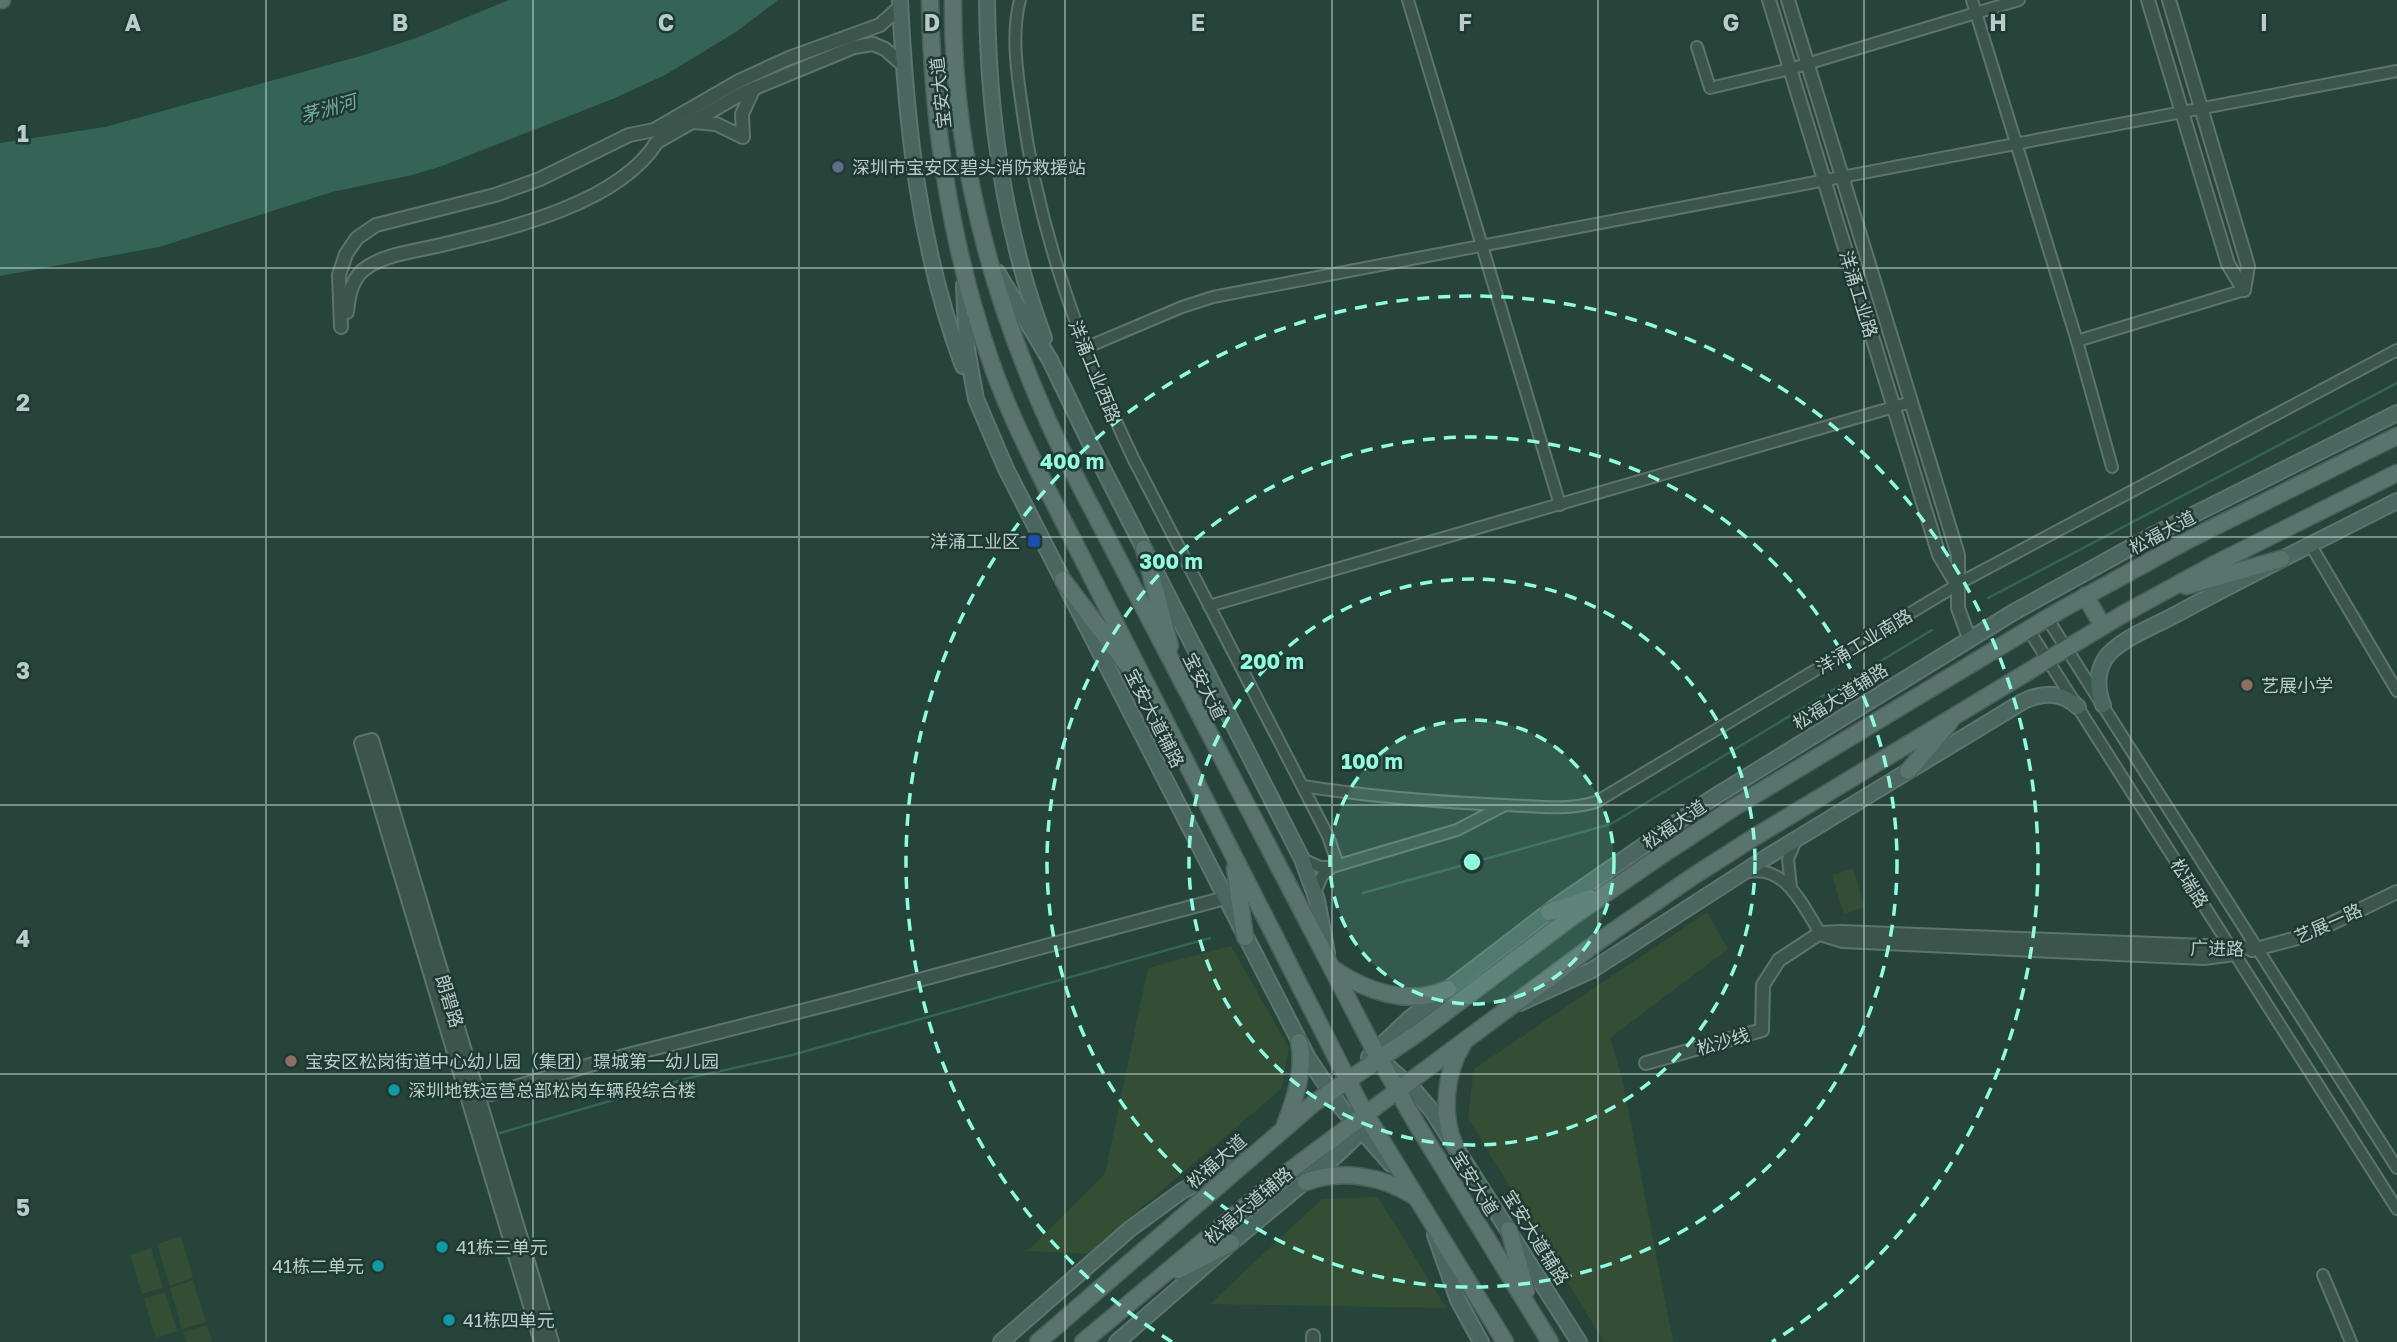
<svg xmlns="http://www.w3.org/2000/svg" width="2397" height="1342" font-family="'Golos Text','Noto Sans SC',sans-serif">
<rect width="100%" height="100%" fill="#27443b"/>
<g fill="#334e35">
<polygon points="1853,869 1865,907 1844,914 1832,875"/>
<polygon points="1707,912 1728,949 1610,1038 1622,1078 1673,1342 1604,1342 1468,1118 1474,1069"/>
<polygon points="1231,946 1289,1048 1281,1089 1087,1254 1027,1251 1105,1174 1148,968"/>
<polygon points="1378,1197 1446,1308 1210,1304 1322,1199"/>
<polygon points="181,1237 193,1278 170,1286 157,1244"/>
<polygon points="151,1248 163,1287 142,1294 130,1255"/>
<polygon points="193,1280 206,1322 182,1329 170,1288"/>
<polygon points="165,1292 177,1331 156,1338 144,1299"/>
<polygon points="207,1325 212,1342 187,1342 183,1332"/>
</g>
<polygon fill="#336455" points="509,0 778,0 736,32 665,75 615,98 442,166 412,175 332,192 159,247 0,276 0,143 105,127 364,55 416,38"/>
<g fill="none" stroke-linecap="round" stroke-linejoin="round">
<g stroke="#336455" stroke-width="2.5">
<polyline points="1988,598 2397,383"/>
<polyline points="1363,893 1611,824 1932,630"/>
<polyline points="500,1133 689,1078 792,1055 1210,938"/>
</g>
<g stroke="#5d746d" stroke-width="14">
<g id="minor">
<path d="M1020 0C1011 34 1017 72 1022 107 1038 230 1080 346 1133 458L1328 836 1338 865"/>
<polyline points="1408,0 1560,505"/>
<polyline points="1972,0 2077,341 2112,467"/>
<polyline points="1697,47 1710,88 1790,69 2019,0"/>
<polyline points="2077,341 2244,290"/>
<polyline points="1085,348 1182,307 1213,297 2397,71"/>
<polyline points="2310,544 2397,691"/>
<polyline points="1209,606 1911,402"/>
<polyline points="2047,618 2397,1168"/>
<polyline points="2028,629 2397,1209"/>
<path d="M1303 786C1371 797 1436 802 1505 805 1535 806 1567 811 1596 802L1967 579 2397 350"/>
<polyline points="1302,859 1320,867 1332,867 1457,830 1505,805"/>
<path d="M1745 873C1785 862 1803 906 1820 933"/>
<polyline points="1791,887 1788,859 1796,840"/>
<polyline points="1315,893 1322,876 1332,867"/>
<polyline points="2323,1275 2351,1342"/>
</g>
</g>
<g stroke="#5d746d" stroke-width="16">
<g id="tertiary">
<polyline points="1769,0 1939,555 1957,585"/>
<polyline points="1788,0 1958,555 1958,608 1969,638"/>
<polyline points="2148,0 2228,264 2244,290"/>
<polyline points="2169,0 2248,266 2244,290"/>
<polyline points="694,122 716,124 743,137 742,114 754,88"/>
<path d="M347 312C349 293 352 276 369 266 390 253 417 251 441 245 508 229 618 204 657 142L743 93 854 47 873 44 885 49 903 65"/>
<polyline points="341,327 339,275 346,254 357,238 376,225 495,195 540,179 629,135 654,130 739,81 789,58 880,25 901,6"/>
<polyline points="1823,935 1843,941 2204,958 2234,954"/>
<polyline points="2252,950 2305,936 2397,892"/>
<polyline points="1646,1063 1762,1030 1763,985 1779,960 1820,933 1841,932 2258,948"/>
<polyline points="491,1094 600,1062 841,1001 1225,898"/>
<polyline points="1313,1336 1313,1342"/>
<polyline points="541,1342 361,743 372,740 552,1342"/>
</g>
</g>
<g stroke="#5d746d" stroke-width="18">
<g id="secondary">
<path d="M900 0C906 125 919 248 963 366"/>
<path d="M987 0C988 114 1004 230 1044 338"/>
<polyline points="997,272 1050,360 1088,439 1302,859 1317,900 1327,953"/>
<polyline points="964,285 967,349 976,399 1006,469 1308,1058 1340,1106 1391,1164"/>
<path d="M2103 705C2097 691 2096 673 2105 659 2116 641 2154 626 2173 616 2247 576 2322 539 2397 501"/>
<path d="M1520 1003 1592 970 1767 857 2022 702C2042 692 2061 691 2078 707"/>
<polyline points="1369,1057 1409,1019 1555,907 1711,799 2014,612 2155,534 2397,413"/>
<polyline points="1384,1063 1415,1091 1433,1112 1579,1342"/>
<polyline points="1435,1235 1458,1300 1481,1342"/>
<polyline points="1001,1342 1130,1229 1182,1191 1247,1157"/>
<polyline points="1117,1342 1231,1243 1339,1153 1368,1125"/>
</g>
</g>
<g stroke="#486059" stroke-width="19">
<g id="primary">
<polyline points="0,0 2,0"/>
<path d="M930 0C932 123 951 248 992 365 1007 408 1028 450 1048 491L1363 1110 1505 1342"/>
<path d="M953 0C952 156 994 309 1061 449L1375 1051 1416 1123 1550 1342"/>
<polyline points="1144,549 1170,646"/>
<polyline points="1063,580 1131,670"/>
<polyline points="2186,586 2281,559"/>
<polyline points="2085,596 2103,626"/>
<polyline points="1908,771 1950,722"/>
<polyline points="1235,868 1245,937"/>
<polyline points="1549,912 1590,898"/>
<path d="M1332 968C1365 991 1409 1007 1448 989"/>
<path d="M1285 1125C1295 1099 1305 1070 1299 1042"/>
<path d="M1455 1146C1441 1116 1445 1072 1463 1044"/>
<path d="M1306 1182C1341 1169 1383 1176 1414 1196"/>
<polyline points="1509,1230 1526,1291"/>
<polyline points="1178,1270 1231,1243"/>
<polyline points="1038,1342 1314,1103 1418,1033 1569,919 1662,855 1733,808 2059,611 2190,539 2397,436"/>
<polyline points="1083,1342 1273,1183 1599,941 1692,877 1753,838 2125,613 2213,565 2397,473"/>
</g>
</g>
<use href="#minor" stroke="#3b544c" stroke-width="10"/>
<use href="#tertiary" stroke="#3b544c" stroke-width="12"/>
<use href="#secondary" stroke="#49675f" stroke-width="14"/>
<use href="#primary" stroke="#59746c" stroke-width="16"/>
</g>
<path fill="none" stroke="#b9cdc8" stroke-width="2" stroke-opacity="0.55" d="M266 0V1342M533 0V1342M799 0V1342M1065 0V1342M1332 0V1342M1598 0V1342M1864 0V1342M2131 0V1342M0 268H2397M0 537H2397M0 805H2397M0 1074H2397"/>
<circle cx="1472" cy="862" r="142" fill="#90fbde" fill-opacity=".12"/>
<g fill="none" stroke="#90fbde" stroke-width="3.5" stroke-dasharray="12 9">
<circle cx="1472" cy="862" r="142"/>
<circle cx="1472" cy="862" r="283"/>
<circle cx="1472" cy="862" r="425"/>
<path d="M1172 1342A566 566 0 1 1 1772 1342"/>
</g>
<circle fill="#5c6f8a" stroke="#203932" stroke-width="2.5" cx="838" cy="167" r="7"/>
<rect fill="#1a4fb4" stroke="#203932" stroke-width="2.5" x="1027" y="534" width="14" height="14" rx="3.5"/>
<g fill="#8d6e63" stroke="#203932" stroke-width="2.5">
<circle cx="2247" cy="685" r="7"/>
<circle cx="291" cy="1061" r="7"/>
</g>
<g fill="#0f9aa8" stroke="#203932" stroke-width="2.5">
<circle cx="394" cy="1090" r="7"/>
<circle cx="442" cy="1247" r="7"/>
<circle cx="378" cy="1266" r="7"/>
<circle cx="449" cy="1320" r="7"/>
</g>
<g text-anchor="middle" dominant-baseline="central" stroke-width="5" stroke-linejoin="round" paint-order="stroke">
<g font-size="18" fill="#b9cdc8" stroke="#203932">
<text transform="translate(940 93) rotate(-96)">宝安大道</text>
<text transform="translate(1859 294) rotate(73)">洋涌工业路</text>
<text transform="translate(1095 371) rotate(68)">洋涌工业西路</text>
<text transform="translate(2162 532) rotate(-28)">松福大道</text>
<text transform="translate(1864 641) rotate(-31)">洋涌工业南路</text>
<text transform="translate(1205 686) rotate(63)">宝安大道</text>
<text transform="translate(1840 696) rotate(-32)">松福大道辅路</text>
<text transform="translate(1155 718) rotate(63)">宝安大道辅路</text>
<text transform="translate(1674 824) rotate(-34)">松福大道</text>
<text transform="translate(2190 883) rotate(58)">松瑞路</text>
<text transform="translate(2328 923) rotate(-24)">艺展一路</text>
<text transform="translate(2217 948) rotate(1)">广进路</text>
<text transform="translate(450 1001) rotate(73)">朗碧路</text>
<text transform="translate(1723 1041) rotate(-16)">松沙线</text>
<text transform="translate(1216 1161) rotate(-41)">松福大道</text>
<text transform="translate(1475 1183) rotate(58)">宝安大道</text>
<text transform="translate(1248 1205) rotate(-40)">松福大道辅路</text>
<text transform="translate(1536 1237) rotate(58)">宝安大道辅路</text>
</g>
<g font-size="18" fill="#b9cdc8" stroke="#203932" text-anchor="start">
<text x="852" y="167">深圳市宝安区碧头消防救援站</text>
<text x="1020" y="541" text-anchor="end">洋涌工业区</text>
<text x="2261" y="685">艺展小学</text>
<text x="305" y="1061">宝安区松岗街道中心幼儿园（集团）璟城第一幼儿园</text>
<text x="408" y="1090">深圳地铁运营总部松岗车辆段综合楼</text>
<text x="456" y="1247">41栋三单元</text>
<text x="364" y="1266" text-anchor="end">41栋二单元</text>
<text x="463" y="1320">41栋四单元</text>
</g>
<g font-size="19" font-style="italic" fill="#71ad9a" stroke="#203932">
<text transform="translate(328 108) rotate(-16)">茅洲河</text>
</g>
</g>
<g font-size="23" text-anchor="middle" font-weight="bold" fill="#b9cdc8" stroke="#203932" stroke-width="5" stroke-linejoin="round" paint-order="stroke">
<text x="133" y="31">A</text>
<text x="400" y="31">B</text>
<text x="666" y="31">C</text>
<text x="932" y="31">D</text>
<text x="1198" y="31">E</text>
<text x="1465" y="31">F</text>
<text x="1731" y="31">G</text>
<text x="1998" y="31">H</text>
<text x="2264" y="31">I</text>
<text x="23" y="142">1</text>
<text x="23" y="411">2</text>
<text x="23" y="679">3</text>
<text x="23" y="947">4</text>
<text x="23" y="1216">5</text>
</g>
<circle cx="1472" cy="862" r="10" fill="#90fbde" stroke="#203932" stroke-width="3.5"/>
<g font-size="21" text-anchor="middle" font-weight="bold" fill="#90fbde" stroke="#203932" stroke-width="5" stroke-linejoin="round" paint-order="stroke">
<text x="1072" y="469">400 m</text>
<text x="1171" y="569">300 m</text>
<text x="1272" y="669">200 m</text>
<text x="1372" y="769">100 m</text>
</g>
</svg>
